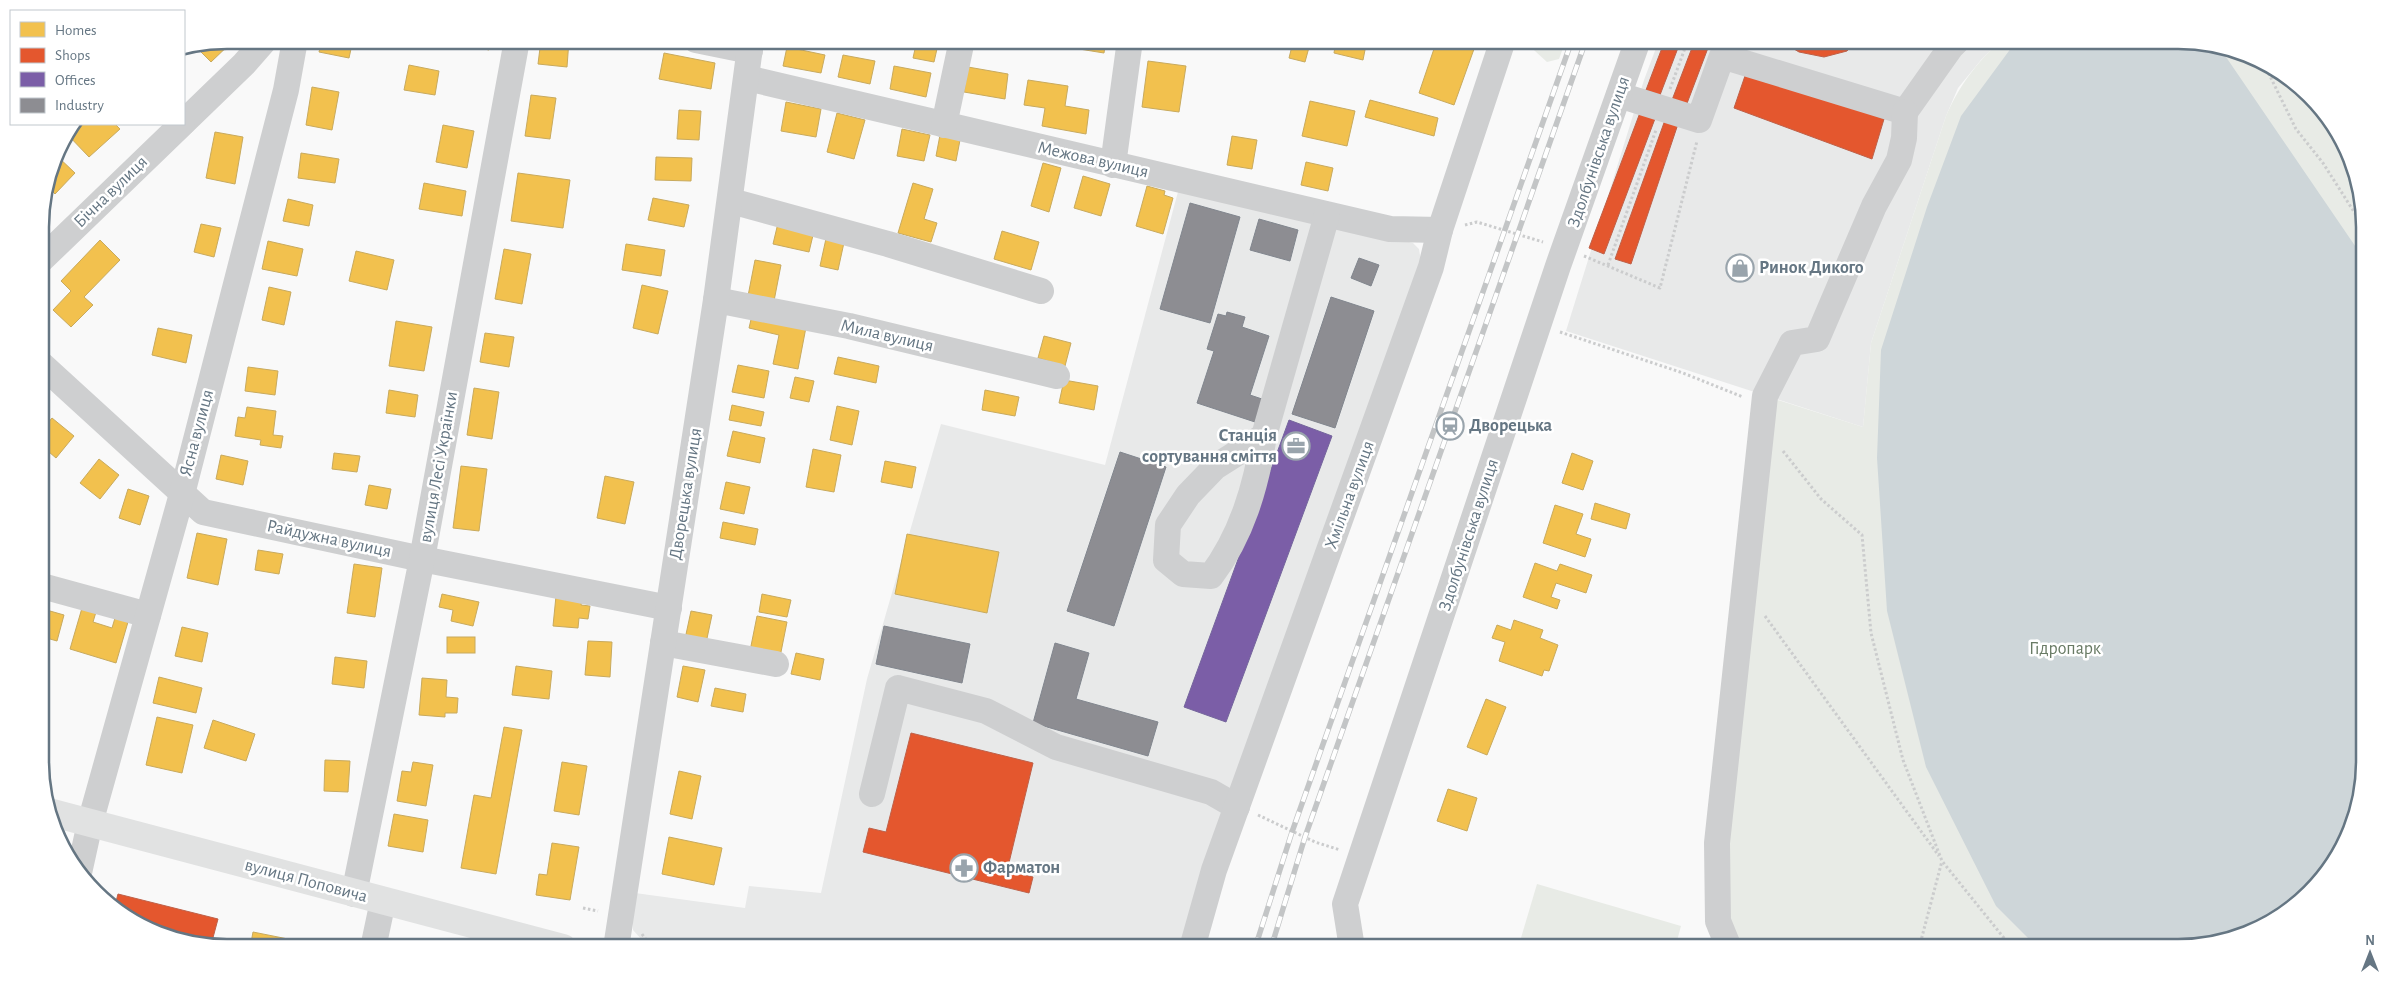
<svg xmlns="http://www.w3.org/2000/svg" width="2405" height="988" font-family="'Alegreya Sans',sans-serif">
<rect width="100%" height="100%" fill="#f9f9f9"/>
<g fill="#e8e9e9">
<polygon points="1659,40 2001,40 1981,60 1958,88 1946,116 1871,343 1863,427 1566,331 1644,80"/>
<polygon points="1179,188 1413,243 1419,249 1421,262 1185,948 655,948 642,940 633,930 632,916 635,893 745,908 749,886 821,893 867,679 941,424 1105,465"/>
</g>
<g fill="#e8ebe6">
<polygon points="1523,40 1566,40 1559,59 1547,62"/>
<path d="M2001 40H2178L2238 50 2292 78 2326 113 2351 155 2363 202 2365 761 2355 821 2327 875 2292 910 2238 938 2190 948H1729L1717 843 1765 396 1863 427 1871 343 1946 116C1961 83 1975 65 2001 40Z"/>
<polygon points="1537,884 1681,926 1675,948 1518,948"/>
</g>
<polygon fill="#ced6d9" points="2017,40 2178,40 2222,47 2224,54 2364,259 2365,761 2355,821 2327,875 2292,910 2238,938 2190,948 2038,948 1996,906 1926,767 1887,611 1877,458 1881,350 1927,207 1961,116"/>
<g fill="#f2c14e" stroke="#c8aa5e">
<polygon points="227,40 234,40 211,62 197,48 200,45"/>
<polygon points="322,40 353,40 349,58 319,52"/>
<polygon points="443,40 491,40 489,50"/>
<polygon points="541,40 569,40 567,67 538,64"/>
<polygon points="917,40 939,40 934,62 913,58"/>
<polygon points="1074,40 1106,40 1104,53 1073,48"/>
<polygon points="1285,40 1311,40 1305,62 1289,58 1293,42"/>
<polygon points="1336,40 1367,40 1363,60 1334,53"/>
<polygon points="1437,40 1447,40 1474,49 1454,105 1419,93"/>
<polygon points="787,47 825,55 821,73 783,66"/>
<polygon points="664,53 715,63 711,89 659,79"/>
<polygon points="843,55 875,61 870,84 838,77"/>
<polygon points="1148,61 1186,66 1179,112 1142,107"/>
<polygon points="409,65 439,71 435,95 404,90"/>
<polygon points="894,66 931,73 926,97 890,89"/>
<polygon points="968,67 1008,74 1005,99 964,92"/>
<polygon points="1028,80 1068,86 1065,106 1089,110 1086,134 1042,126 1045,108 1024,105"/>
<polygon points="312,87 339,92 332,130 306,125"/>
<polygon points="531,95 556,98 550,139 525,136"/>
<polygon points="1370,100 1438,118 1434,136 1365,117"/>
<polygon points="1310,101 1355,111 1347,146 1302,136"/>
<polygon points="786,102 821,109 816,137 781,131"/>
<polygon points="679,110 701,111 699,140 677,139"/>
<polygon points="837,113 865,120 854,159 827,152"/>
<polygon points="76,124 115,124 120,129 89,157 67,134"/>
<polygon points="443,125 474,131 467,168 436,162"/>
<polygon points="902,129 930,135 924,161 897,156"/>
<polygon points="215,132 243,137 235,184 206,178"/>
<polygon points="940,135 960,140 956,161 936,156"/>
<polygon points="1232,136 1257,140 1252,169 1227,165"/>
<polygon points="301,153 339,159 335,183 298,178"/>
<polygon points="56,155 75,173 55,194 48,187"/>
<polygon points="656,157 692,158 691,181 655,180"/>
<polygon points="1306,162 1333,168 1328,191 1301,185"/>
<polygon points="1043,163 1061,168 1049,212 1031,206"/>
<polygon points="518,173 570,180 563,228 511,221"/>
<polygon points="1083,176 1110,184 1101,216 1074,208"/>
<polygon points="424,183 466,191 462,216 419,209"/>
<polygon points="913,183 933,189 924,219 937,223 931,242 898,233"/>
<polygon points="1147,186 1165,191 1164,195 1173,198 1163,234 1136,226"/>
<polygon points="653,198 689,205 684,227 648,220"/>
<polygon points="288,199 313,205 309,226 283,221"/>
<polygon points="778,223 814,231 809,252 773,244"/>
<polygon points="201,224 221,228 214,257 194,252"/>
<polygon points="1002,231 1039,242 1031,270 994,259"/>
<polygon points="827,234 845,238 838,270 820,266"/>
<polygon points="100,240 120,260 84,297 93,305 71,327 53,310 71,291 61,281"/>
<polygon points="268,241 303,249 297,276 262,269"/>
<polygon points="626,244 665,250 661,276 622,270"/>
<polygon points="504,249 531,254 522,304 495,299"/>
<polygon points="356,251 394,260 387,290 349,281"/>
<polygon points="755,260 781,265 774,301 748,296"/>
<polygon points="642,285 668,291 658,334 633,328"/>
<polygon points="269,287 291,292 284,325 262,320"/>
<polygon points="753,311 807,322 798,369 773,364 779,335 749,328"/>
<polygon points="396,321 432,327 424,371 389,366"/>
<polygon points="158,328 192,335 186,363 152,355"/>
<polygon points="485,333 514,337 509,367 480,362"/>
<polygon points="1044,336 1071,343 1065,366 1038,358"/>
<polygon points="838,357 879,366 876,383 834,374"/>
<polygon points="738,365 769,371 764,398 732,392"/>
<polygon points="248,367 278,371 275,395 245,391"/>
<polygon points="795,377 814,381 809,402 790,398"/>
<polygon points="1064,380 1098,386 1094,410 1059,403"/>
<polygon points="474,388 499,392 492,439 467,435"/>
<polygon points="389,390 418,395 415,417 386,413"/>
<polygon points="985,390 1019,397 1015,416 982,410"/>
<polygon points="732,405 764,412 761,426 729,420"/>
<polygon points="837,406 859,411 852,445 830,440"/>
<polygon points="247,407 276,411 273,435 283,436 281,448 260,445 261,440 235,436 238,417 245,418"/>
<polygon points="52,418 74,436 56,458 42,446 42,430"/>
<polygon points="733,431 765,438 760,463 727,456"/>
<polygon points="813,449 841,455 834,492 806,487"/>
<polygon points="334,453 360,456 357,472 332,469"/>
<polygon points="1572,453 1593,461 1583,490 1562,483"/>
<polygon points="221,455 248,461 243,485 216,479"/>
<polygon points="99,459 119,475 100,499 80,483"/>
<polygon points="885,461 916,467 912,488 881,482"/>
<polygon points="461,466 487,469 479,531 453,528"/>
<polygon points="605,476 634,482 625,524 597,518"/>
<polygon points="726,482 750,487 744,514 720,509"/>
<polygon points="369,485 391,489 387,509 365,505"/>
<polygon points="128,489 149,496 140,525 119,518"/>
<polygon points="1595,503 1630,514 1626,529 1591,519"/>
<polygon points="1555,505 1583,514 1576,534 1591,539 1585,557 1543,543"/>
<polygon points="723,522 758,529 755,545 720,538"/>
<polygon points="197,533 227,539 218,585 187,578"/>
<polygon points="907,534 999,552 987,613 895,594"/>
<polygon points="42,535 47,536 42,552"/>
<polygon points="258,550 283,554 279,574 255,570"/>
<polygon points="1535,563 1557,571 1560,564 1592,575 1586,593 1556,583 1551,597 1560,600 1557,609 1523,597"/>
<polygon points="354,564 382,568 375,617 347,613"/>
<polygon points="442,594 479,602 473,626 451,621 453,610 439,607"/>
<polygon points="762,594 791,600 787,617 759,612"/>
<polygon points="556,596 582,598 581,605 590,606 588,619 579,618 578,628 553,626"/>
<polygon points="82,608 96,612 93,622 112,628 115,618 128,622 116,663 70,649"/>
<polygon points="43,609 64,615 57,641 43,637"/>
<polygon points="691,611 712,615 706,643 685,639"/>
<polygon points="757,616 787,622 780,657 750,651"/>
<polygon points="1514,620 1543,630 1540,638 1558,645 1549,671 1544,670 1542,676 1499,661 1505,642 1492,638 1497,625 1511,630"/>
<polygon points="182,627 208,633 202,662 175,656"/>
<rect x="447" y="637" width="28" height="16"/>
<polygon points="588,641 612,642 610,677 585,675"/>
<polygon points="796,653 824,659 820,680 791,674"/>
<polygon points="335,657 367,661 364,688 332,684"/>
<polygon points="516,666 552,671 549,699 512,695"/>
<polygon points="683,666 705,670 698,702 677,697"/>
<polygon points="159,677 202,688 196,713 153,703"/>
<polygon points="422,678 447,680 446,697 458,698 457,713 445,713 445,717 419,715"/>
<polygon points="715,688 746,694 743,712 711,706"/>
<polygon points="1486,699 1506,707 1487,755 1467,747"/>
<polygon points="157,717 193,725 182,773 146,765"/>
<polygon points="213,720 255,734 246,761 204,748"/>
<polygon points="504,727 522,730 496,874 461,868 474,795 491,798"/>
<polygon points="325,760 350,761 348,792 324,791"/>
<polygon points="413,762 433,765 426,806 397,801 402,771 411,772"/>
<polygon points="562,762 587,766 579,815 554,811"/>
<polygon points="679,771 701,776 692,819 670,814"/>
<polygon points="1448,789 1477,798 1467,831 1437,821"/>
<polygon points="394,814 428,820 423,852 388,846"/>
<polygon points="669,837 722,848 714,885 662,874"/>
<polygon points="552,843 579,847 570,900 536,895 539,874 547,875"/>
<polygon points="253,932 293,940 291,948 250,948"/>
</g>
<g fill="#e4572e" stroke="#be6048">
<polygon points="1665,40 1681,40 1660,95 1646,90"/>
<polygon points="1695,40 1711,40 1686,106 1672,100"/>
<polygon points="1779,40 1857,40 1847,51 1824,57 1799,52"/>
<polygon points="1747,70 1884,119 1872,159 1734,108"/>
<polygon points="1641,110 1656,116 1604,254 1589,248"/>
<polygon points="1665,120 1678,124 1631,264 1615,259"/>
<polygon points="911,733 1033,763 1007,871 1033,877 1029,893 863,852 869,828 886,832"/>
<polygon points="118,894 218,919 211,945 167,938 123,916 114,909"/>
</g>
<polygon fill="#7b5ea7" stroke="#74659c" points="1289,420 1332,436 1226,722 1184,707"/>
<g fill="#8d8d92" stroke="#81868e">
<polygon points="1190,203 1240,217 1210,323 1160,309"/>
<polygon points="1259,219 1298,230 1290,261 1250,250"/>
<polygon points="1359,258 1379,265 1371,286 1351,278"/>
<polygon points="1331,297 1374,311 1335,428 1292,414"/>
<polygon points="1227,312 1245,317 1242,327 1269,336 1250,395 1262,399 1255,422 1197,403 1214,351 1207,349 1218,314 1226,316"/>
<polygon points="1120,452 1166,467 1114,626 1067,611"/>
<polygon points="884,626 970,644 962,683 876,664"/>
<polygon points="1055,643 1089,653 1076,699 1158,722 1148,756 1033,723"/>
</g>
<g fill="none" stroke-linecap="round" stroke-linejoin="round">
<g stroke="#cbcccd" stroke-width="3" stroke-dasharray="2.5 2.5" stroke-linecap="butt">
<polyline points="2264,64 2296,129 2323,163 2363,226"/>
<polyline points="1670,89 1688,40"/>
<polyline points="1465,225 1477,222 1543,242"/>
<polyline points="1584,256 1660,288 1697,141"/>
<polyline points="1608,265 1656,130"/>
<polyline points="1560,332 1683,373 1743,397"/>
<polyline points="1783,451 1821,499 1862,535 1871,633 1903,760 1942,861 2012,948"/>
<polyline points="1765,616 1939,856"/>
<polyline points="1258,815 1315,842 1340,850"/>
<polyline points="583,908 598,911"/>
<polyline points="642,934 647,941 672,948"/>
<polyline points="1919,948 1942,861"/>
</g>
<g stroke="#cecfd0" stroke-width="26">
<polyline points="696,40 750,51"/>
<polyline points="747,78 1390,229 1440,230"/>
<polyline points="1619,95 1699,120 1722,56 1905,112 1951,47 1958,40"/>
<polyline points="184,122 244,64 265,40"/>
<polyline points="944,125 962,40"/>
<polyline points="1113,165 1130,40"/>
<polyline points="731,201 888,244 1041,291"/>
<polyline points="41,260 182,124"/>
<polyline points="716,300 849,326 1057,376"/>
<polyline points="41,364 203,512 422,559 669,608"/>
<path d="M1264 436C1256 486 1242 535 1211 576L1183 574 1166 560 1168 525 1188 495 1215 467 1264 436 1327 215"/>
<polyline points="42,586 148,615"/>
<polyline points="663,643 776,664"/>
<polyline points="872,794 898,688 986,711 1056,747 1211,792 1237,807"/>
<polyline points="79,873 90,823 182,494 286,90 295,40"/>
<polyline points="354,894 422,559 517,40"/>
<polyline points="373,948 383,901"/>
<polyline points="616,948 716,300 751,40"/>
<polyline points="1192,948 1214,870 1431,267 1440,230 1503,40"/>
<polyline points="1352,948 1345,904 1558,266 1638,40"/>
<polyline points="1729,948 1718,921 1717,843 1765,396 1792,343 1817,339 1874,206 1899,160 1904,138 1905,112"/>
</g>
<polyline stroke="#e1e2e2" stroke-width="28" points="49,812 563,948"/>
<g stroke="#c3c5c6" stroke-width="5.5">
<g id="rail">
<polyline points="1255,948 1292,832 1572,40"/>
<polyline points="1271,948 1305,837 1586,40"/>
</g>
</g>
<use href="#rail" stroke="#fff" stroke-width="4" stroke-dasharray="11" stroke-linecap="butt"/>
</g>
<defs>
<g id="shop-ring" transform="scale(1.4375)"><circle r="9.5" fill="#fff" stroke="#99a4ac" stroke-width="1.5"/><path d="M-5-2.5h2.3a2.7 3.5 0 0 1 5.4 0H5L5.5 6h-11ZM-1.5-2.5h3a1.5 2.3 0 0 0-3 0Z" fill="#99a4ac"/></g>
<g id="station-ring" transform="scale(1.4375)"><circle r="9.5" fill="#fff" stroke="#99a4ac" stroke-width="1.5"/><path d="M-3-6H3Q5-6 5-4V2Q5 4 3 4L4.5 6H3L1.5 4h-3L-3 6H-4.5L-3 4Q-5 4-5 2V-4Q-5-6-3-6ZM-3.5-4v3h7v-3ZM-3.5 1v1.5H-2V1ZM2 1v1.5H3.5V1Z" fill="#99a4ac"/></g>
<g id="office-ring" transform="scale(1.4375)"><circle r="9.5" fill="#fff" stroke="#99a4ac" stroke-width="1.5"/><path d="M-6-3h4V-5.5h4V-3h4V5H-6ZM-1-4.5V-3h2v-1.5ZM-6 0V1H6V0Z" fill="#99a4ac"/></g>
<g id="pharmacy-ring" transform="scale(1.4375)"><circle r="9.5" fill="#fff" stroke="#99a4ac" stroke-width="1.5"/><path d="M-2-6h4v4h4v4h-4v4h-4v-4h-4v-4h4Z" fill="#99a4ac"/></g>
</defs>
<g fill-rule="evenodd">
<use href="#shop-ring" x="1740" y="268"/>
<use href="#station-ring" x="1450" y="426"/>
<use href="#office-ring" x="1296" y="446"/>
<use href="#pharmacy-ring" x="964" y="868"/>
</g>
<g text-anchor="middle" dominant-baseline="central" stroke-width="5" stroke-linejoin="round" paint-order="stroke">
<g font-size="18" fill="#657683" stroke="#fff">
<text transform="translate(1599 152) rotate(-71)">Здолбунівська вулиця</text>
<text transform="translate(1093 160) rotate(13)">Межова вулиця</text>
<text transform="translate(111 192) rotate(-44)">Бічна вулиця</text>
<text transform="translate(887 336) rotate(13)">Мила вулиця</text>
<text transform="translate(197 433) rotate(-75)">Ясна вулиця</text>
<text transform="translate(439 467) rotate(-80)">вулиця Лесі Українки</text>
<text transform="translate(686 494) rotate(-81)">Дворецька вулиця</text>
<text transform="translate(1350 495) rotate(-70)">Хмільна вулиця</text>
<text transform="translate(1469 535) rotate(-72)">Здолбунівська вулиця</text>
<text transform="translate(329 539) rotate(12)">Райдужна вулиця</text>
<text transform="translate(306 881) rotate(15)">вулиця Поповича</text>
</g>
<g font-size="18" font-weight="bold" fill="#657683" stroke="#fff" text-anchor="start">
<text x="1759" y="268">Ринок Дикого</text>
<text x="1469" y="426">Дворецька</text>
<text x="1277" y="436" text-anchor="end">Станція<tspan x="1277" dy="21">сортування сміття</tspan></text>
<text x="983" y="868">Фарматон</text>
</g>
<g font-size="18" fill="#687a64" stroke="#fff">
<text x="2065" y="649">Гідропарк</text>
</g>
</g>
<path d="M0 0H2405V988H0ZM227 49H2178A178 178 0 0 1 2356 227V761A178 178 0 0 1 2178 939H227A178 178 0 0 1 49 761V227A178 178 0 0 1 227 49Z" fill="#fff" fill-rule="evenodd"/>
<path fill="none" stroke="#657683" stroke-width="2.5" d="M227 49H2178A178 178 0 0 1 2356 227V761A178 178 0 0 1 2178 939H227A178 178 0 0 1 49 761V227A178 178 0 0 1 227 49Z"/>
<rect x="10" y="10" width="175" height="115" fill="#ffffff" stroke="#c1c8cd"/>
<rect x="20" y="22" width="25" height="15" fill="#f2c14e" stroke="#c1c8cd"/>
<text x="55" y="35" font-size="15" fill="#657683">Homes</text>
<rect x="20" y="48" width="25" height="15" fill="#e4572e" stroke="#c1c8cd"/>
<text x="55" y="60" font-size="15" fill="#657683">Shops</text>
<rect x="20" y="72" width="25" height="15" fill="#7b5ea7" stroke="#c1c8cd"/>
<text x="55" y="85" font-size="15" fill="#657683">Offices</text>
<rect x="20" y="98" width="25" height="15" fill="#8d8d92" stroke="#c1c8cd"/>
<text x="55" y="110" font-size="15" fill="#657683">Industry</text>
<g transform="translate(2370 953)" stroke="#ffffff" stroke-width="4" paint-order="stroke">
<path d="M0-4L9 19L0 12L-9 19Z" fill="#657683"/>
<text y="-8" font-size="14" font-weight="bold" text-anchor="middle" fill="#657683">N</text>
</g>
</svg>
